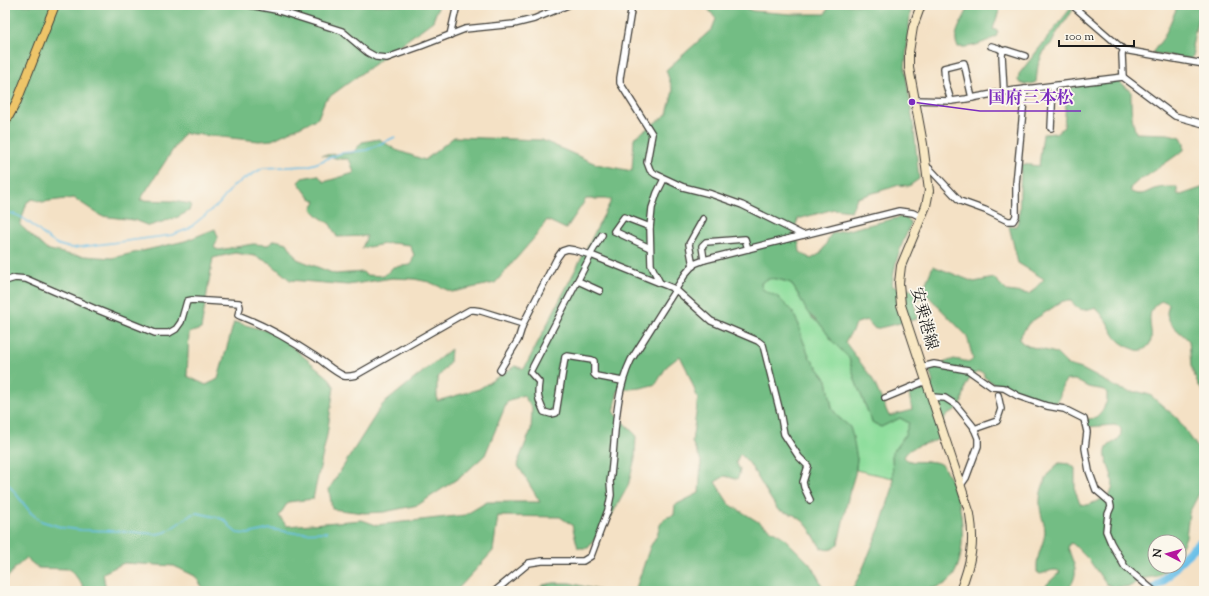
<svg xmlns="http://www.w3.org/2000/svg" width="1209" height="596" font-family="'Sorts Mill Goudy','Noto Serif JP',serif">
<rect width="100%" height="100%" fill="#fbf7ec"/>
<filter id="ink" filterUnits="userSpaceOnUse"><feTurbulence type="fractalNoise" baseFrequency=".025" numOctaves="2"/><feDisplacementMap in="SourceGraphic" scale="8" xChannelSelector="R" yChannelSelector="G"/><feConvolveMatrix kernelMatrix="1 2 1 2 8 2 1 2 1" color-interpolation-filters="sRGB"/></filter>
<filter id="wash" filterUnits="userSpaceOnUse"><feTurbulence type="fractalNoise" baseFrequency=".012" numOctaves="4" result="noise"/><feDisplacementMap in="SourceGraphic" scale="16" xChannelSelector="R" yChannelSelector="G"/><feGaussianBlur stdDeviation="0.9" result="paint"/><feColorMatrix in="noise" values="0 0 0 0 0 0 0 0 0 0 0 0 0 0 0 0 0 1.4 0 .05"/><feComposite in="paint" operator="in"/></filter>
<g filter="url(#wash)">
<rect width="100%" height="100%" fill="#f4e1c5"/>
<polygon fill="#8fde9d" stroke="#567d5c" points="772,278 791,283 812,318 821,325 833,342 849,358 855,380 872,422 881,427 900,418 909,423 905,435 892,453 893,478 856,470 857,459 850,427 838,417 832,408 827,380 810,358 802,338 799,325 792,311 778,298 762,290 761,283 767,279"/>
<g fill="#73bd84" stroke="#486c50" fill-rule="evenodd">
<path d="M5 5H439L433 21 325 100 318 118 272 140 259 141 184 133 140 200 173 201 191 204 189 211 178 217 149 226 134 220 101 216 74 198 42 202 33 199 27 202 20 225 46 249 71 255 112 258 185 241 215 229 218 237 214 248 219 250 253 244 268 245 275 240 287 243 297 259 335 274 363 272 366 275 384 276 393 267 411 265 414 255 410 245 391 243 362 248 367 236 337 237 330 224 318 216 312 209 316 201 309 197 298 182 302 178 318 175 324 182 354 173 351 163 348 159H340L322 155 353 153 362 142 379 139 396 150 425 160 454 137 542 140 596 164 632 171 634 138 667 114 673 91 666 70 712 29 716 19 705 5H736L753 11 791 14H825L830 5H911L905 69 914 129 919 179 909 186 899 185 857 198 851 211 834 209 798 219 793 233 799 243 800 252 811 259 821 253 831 234 901 217 908 219 911 224C901 244 894 264 892 286L922 292 933 266 974 282 994 278 1007 291 1030 294 1044 279 1018 263 1009 226H1016L1019 218 1021 164 1039 166 1043 134 1056 133 1064 127 1066 103 1070 88 1081 85 1118 81 1131 92C1131 106 1131 119 1136 133L1168 134 1181 137 1184 143V150L1144 178 1140 179 1130 188 1131 192C1145 198 1148 189 1159 188 1164 187 1170 187 1175 187H1177V194L1181 195 1204 187V393L1198 385 1191 366 1189 341C1182 333 1169 326 1167 314 1167 311 1168 307 1169 304 1165 301 1162 300 1158 303 1140 315 1160 338 1146 348 1142 351 1138 351 1134 349 1117 343 1115 337 1107 322 1104 317 1099 312 1096 307 1083 311 1080 312 1071 301H1063L1029 323 1019 338 1021 342 1028 346 1056 353 1068 365 1082 369 1120 389 1130 392H1139L1150 395 1177 418 1198 448 1204 462V481L1200 492 1189 513 1186 537 1179 553V542H1155V566H1169L1158 576 1140 579 1131 586 1125 587H1114L1106 584 1089 560 1073 544 1070 543 1068 547C1074 567 1081 572 1067 591H1044L1045 586 1060 572C1054 567 1047 573 1040 574L1037 572V568C1036 556 1044 544 1045 532 1045 525 1042 519 1041 513 1037 495 1044 475 1059 463L1070 464 1075 468V490L1080 504 1088 505 1109 496C1120 478 1103 465 1106 451 1108 440 1122 445 1121 429L1118 426 1114 425 1088 427 1086 421 1088 419 1096 418 1101 413 1107 401V392L1105 390 1088 387 1075 380H1067C1060 385 1062 394 1057 402L1053 403 1045 402 1022 392 997 386 984 377V373L978 372 972 375 966 385 961 406 945 417 937 440C927 444 908 446 904 457 912 468 936 454 945 469 950 477 957 495 959 504 964 524 966 571 945 584 924 595 875 591 851 591L861 573 880 527 893 487 892 453 905 435 909 423 900 418 881 427 872 422 855 380 849 358 833 342 821 325 807 312 798 294 791 283C781 280 770 275 761 283L762 289 778 297 792 311 799 325 802 338 810 358 827 380 832 408 838 417 850 427 853 437 857 459 855 474 849 494 838 544C833 550 829 551 821 548L809 528 803 521 794 515 778 510 769 496 749 463 740 454 736 462 740 470 738 478 736 479 725 476 715 482 729 504 783 537 813 567 822 586 823 591H635L650 547 657 535 660 525 665 518 674 515 675 505 699 493 701 461 692 442 698 399 687 370 680 356 667 366 656 384 641 388 618 390 614 413 636 435 635 458 628 486 609 520 588 548H578L572 525 560 517 498 516 493 551 456 591H205L195 576 174 566 124 563 103 573 106 591H83L82 584 70 569 38 568 26 558 14 569 5 581ZM586 199H612L524 369 515 366 479 389 437 401V379L450 362 451 349 382 405 329 489 332 509 364 513 384 512 418 505 463 475 485 455 507 402 523 395 532 408 531 430 517 464 540 502H487L465 515 376 525 362 520 287 526 279 516 288 502 313 499 327 435 334 387 330 379 276 333 234 322 218 379 206 385 187 376 189 333 201 329 213 258 235 253 255 256 270 263 290 280 348 285 392 278 414 279 429 282 452 292 495 283 535 237 547 220 566 229ZM928 296 967 336 973 359 970 362 954 359 929 368 933 383 909 394 912 410 889 416 872 378 845 342 857 323 867 320 875 329 917 319 915 300Z"/>
<path d="M969 5H1001L993 29 998 31 996 37C982 43 973 48 958 47 950 34 966 18 969 5Z"/>
<polygon points="1178,5 1203,5 1198,16 1193,42 1192,46 1194,52 1192,59 1152,53 1164,37"/>
<path d="M1070 9 1073 10 1056 34 1052 43 1045 49 1038 65 1036 82C1030 85 1023 86 1018 81L1019 74Z"/>
<polygon points="554,583 570,583 602,591 535,591 543,585"/>
</g>
<g fill="none" stroke-linecap="round" stroke-linejoin="round">
<g stroke="#6bc0e8" stroke-width="1.5">
<path d="M5 212C28 215 36 232 55 243 60 246 66 247 73 248L172 235 188 229 219 204 234 185 263 168 307 166 317 163 341 153 367 150 395 137"/>
<polyline points="5,480 31,513 41,521 64,528 81,530 120,531 157,534 166,532 192,514 197,513 216,517 225,520 232,529 237,533 248,534 270,529 295,533 327,532"/>
</g>
<g stroke="#6bc0e8" stroke-width="9">
<polyline points="1179,562 1199,543 1204,541"/>
<polyline points="1150,591 1162,582 1176,566"/>
</g>
</g>
</g>
<g filter="url(#ink)">
<g fill="none" stroke-linecap="round" stroke-linejoin="round">
<g stroke="#3c3a35" stroke-width="8">
<g id="street">
<polyline points="249,5 276,10 342,31 367,52 376,57 387,58 421,46 465,29 514,24 534,19 568,5"/>
<polyline points="632,5 620,78 620,83 652,134 647,162 650,170 655,174 683,187 711,194 742,205 803,235"/>
<polyline points="1072,5 1124,50 1204,64"/>
<polyline points="450,35 457,5"/>
<polyline points="991,46 998,48 1003,51"/>
<polyline points="1123,77 1122,54 1124,50"/>
<polyline points="1004,92 1002,55 1003,51 1006,50 1025,56"/>
<polyline points="914,100 951,101 966,99 1009,91 1123,77 1175,116 1204,124"/>
<polyline points="951,101 945,81 944,68 964,63 972,98"/>
<polyline points="1051,128 1053,86"/>
<polyline points="926,166 930,169 960,201 985,210 1008,221 1013,221 1016,216 1016,184 1025,89"/>
<polyline points="650,227 624,217 614,231 650,248"/>
<polyline points="590,255 602,235"/>
<path d="M591 255 530 372 539 382C537 395 538 399 544 412L551 414 556 413 565 357 567 356 592 360 594 361V374L596 376 622 381"/>
<polyline points="704,260 702,246 706,242 745,239 748,249"/>
<polyline points="693,266 689,244 703,219"/>
<path d="M5 281 15 278 26 279 93 308 155 333H169L176 329 181 322 187 301 192 300 239 303 240 307 238 315 240 316C266 326 290 340 313 355 324 362 333 371 344 376 348 377 352 376 356 375L470 310H474L481 311 523 324"/>
<polyline points="578,281 600,291"/>
<polyline points="660,283 651,265 650,228 652,208 657,193 664,179"/>
<polyline points="922,367 934,364 968,370 992,387 1004,388 1018,396 1047,406 1064,409 1084,419 1087,432 1085,448 1089,471 1096,490 1110,502 1111,507 1108,514 1106,531 1111,543 1125,567 1154,591"/>
<polyline points="500,370 518,340 523,324 557,258 562,251 568,249 574,250 591,255 675,289 711,321 758,341 763,345 780,412 784,434 799,457 808,466 803,482 804,487 810,500"/>
<polyline points="932,397 945,398 956,405 973,426 978,438 978,446 966,478 961,485"/>
<polyline points="885,398 926,381"/>
<polyline points="974,429 997,421 1001,409 998,395"/>
<path d="M495 591 529 563 542 561H583L591 556 608 510 611 495 610 482C616 442 613 397 631 360L686 273 694 264 704 260 899 211 913 213 921 217"/>
</g>
</g>
<g stroke="#3c3a35" stroke-width="10">
<path id="secondary" d="M921 5 913 27 909 52V68L923 144 929 191 926 206 901 266 899 283 901 305 970 514C975 544 971 563 960 591"/>
</g>
<g stroke="#3c3a35" stroke-width="10">
<polyline id="primary" points="5,123 17,101 55,5"/>
</g>
<use href="#street" stroke="#fff" stroke-width="5.5"/>
<use href="#secondary" stroke="#f8e8c3" stroke-width="8"/>
<use href="#primary" stroke="#eec569" stroke-width="8"/>
</g>
</g>
<g text-anchor="middle" dominant-baseline="central" stroke-width="3.5" stroke-linejoin="round" paint-order="stroke">
<g font-size="16" fill="#1c1c1c" stroke="#fbf7ec">
<text transform="translate(923 319) rotate(75)">安乗港線</text>
</g>
</g>
<path fill="none" stroke="#7b2cbf" stroke-width="1.5" d="M912 102L980 111H1081"/>
<circle fill="#7b2cbf" stroke="#fbf7ec" stroke-width="1.5" cx="912" cy="102" r="4"/>
<g font-size="17" text-anchor="middle" font-weight="bold" fill="#7b2cbf" stroke="#fbf7ec" stroke-width="3.5" stroke-linejoin="round" paint-order="stroke">
<text x="1031" y="103">国府三本松</text>
</g>
<rect width="1209" height="596" fill="none" stroke="#fbf7ec" stroke-width="20"/>
<g transform="translate(1167 554) rotate(276)"><circle r="19" fill="#fbf7ec" stroke="#a29f99"/>
<path d="M0-3L7 15L0 10L-7 15Z" fill="#b5179e"/>
<text y="-6" font-size="11" font-weight="bold" text-anchor="middle" fill="#1c1c1c">N</text>
</g>
<path d="M1059 40v6h75v-6" fill="none" stroke="#1c1c1c" stroke-width="2"/>
<text x="1065" y="40" font-size="12" fill="#1c1c1c" stroke="#fbf7ec" stroke-width="3" paint-order="stroke">100 m</text>
</svg>
